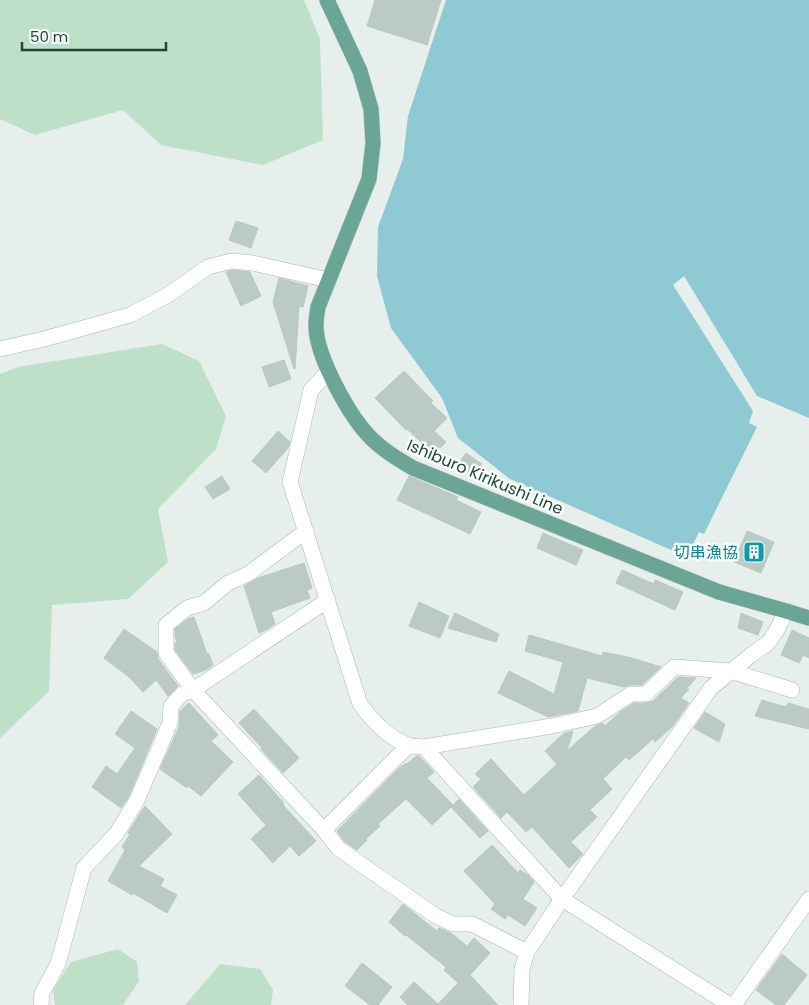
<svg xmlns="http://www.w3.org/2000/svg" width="809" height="1005" font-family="Poppins,'Noto Sans JP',sans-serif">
<rect width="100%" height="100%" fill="#e6efeb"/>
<g fill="#bfe0c8">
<polygon points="0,0 304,0 320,39 323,140 263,165 161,145 123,110 35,135 0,119"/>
<polygon points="162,344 199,361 226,416 216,449 158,509 168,562 128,599 52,605 49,691 0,738 0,374 18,367"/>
<polygon points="118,949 137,962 139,981 123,1005 55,1005 53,990 71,962"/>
<polygon points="220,964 260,969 273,990 271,1005 185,1005"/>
</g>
<polygon fill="#8ec9d4" points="446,0 809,0 809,418 757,396 684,276 673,285 753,411 749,423 757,427 704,534 699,532 687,557 510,479 458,438 442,398 391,328 377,276 378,227 403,159 408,116"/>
<g fill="#bbcac4" stroke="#b8c9c2">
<polygon points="375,0 441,0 427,45 367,26"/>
<polygon points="236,221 258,228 251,248 229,240"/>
<polygon points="232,270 250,272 261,296 241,306 226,272"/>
<polygon points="279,278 308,286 303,307 299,306 295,369 294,369 273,302"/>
<polygon points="284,360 291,379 269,387 262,367"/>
<polygon points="404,371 433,401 431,403 447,418 434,431 446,442 434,454 407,429 406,430 375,398"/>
<polygon points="278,431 290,442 288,448 266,473 252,461"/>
<polygon points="466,453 482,464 473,476 457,465"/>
<polygon points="222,476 230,489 213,499 205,487"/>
<polygon points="409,476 458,497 456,500 481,512 470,534 397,500"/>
<polygon points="747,531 774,542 761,573 734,562"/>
<polygon points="543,533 583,550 576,565 537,548"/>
<polygon points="304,563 312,588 307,590 310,598 271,612 275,624 264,631 259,633 244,586 258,578"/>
<polygon points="622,570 654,584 655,580 683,592 675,610 616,583"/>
<polygon points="419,602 449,616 440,638 409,626"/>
<polygon points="455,613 499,634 496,642 448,628"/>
<polygon points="741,613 763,622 758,635 738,628"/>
<polygon points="194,617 207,654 209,654 213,665 206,670 193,674 175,650 175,643 177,642 175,637 175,629 188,619"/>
<polygon points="124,629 157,652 158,659 178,686 168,696 156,680 143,692 129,677 104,658"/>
<polygon points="792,630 809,638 809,658 803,655 799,663 781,655"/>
<polygon points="529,635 602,656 603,652 632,658 661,667 642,685 630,685 624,687 587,678 578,711 548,717 498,693 509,671 554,694 563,662 525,651"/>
<polygon points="678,677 696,678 686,689 689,689 681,698 689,703 672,727 655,742 653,739 629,760 626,757 603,779 612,789 590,810 597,817 571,842 583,854 569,868 532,827 526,832 507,812 501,818 473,787 481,779 475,774 491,759 524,795 557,764 545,751 564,733 573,731 567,751 595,726 603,723 605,726 620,712 634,703 646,703 653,701"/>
<polygon points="762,700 782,706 787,706 788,703 809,709 809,729 755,716"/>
<polygon points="189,703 218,735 211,741 233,762 201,796 188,786 187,788 160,769 179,727 180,711"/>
<polygon points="254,709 299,758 283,773 261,749 262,748 239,723"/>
<polygon points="131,711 157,729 129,796 121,808 92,787 106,766 117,774 135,748 115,734"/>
<polygon points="705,712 725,724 719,742 694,728"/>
<polygon points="416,756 419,756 434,772 427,778 453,805 459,799 488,831 480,838 451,807 432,825 406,799 378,824 380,826 366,839 367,840 357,850 345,842 337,831 399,768 406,763 407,764"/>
<polygon points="259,775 284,803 283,805 316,841 299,856 290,846 273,863 251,839 266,825 238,794"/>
<polygon points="145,806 172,834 139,866 164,879 160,886 177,895 167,913 133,893 132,895 108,881 125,850 122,847 130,834 128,833"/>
<polygon points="492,845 518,873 520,870 528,875 534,882 523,899 537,908 525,926 508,915 505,919 491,909 495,904 464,871"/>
<polygon points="403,904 437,931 439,928 451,933 467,946 474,938 490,953 470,975 498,1005 408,1005 400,997 414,982 438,1004 458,983 444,970 446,967 406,935 405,936 389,922"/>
<polygon points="782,954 807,975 784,1005 776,1005 756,990"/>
<polygon points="362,963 392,987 378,1005 370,1005 345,986"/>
</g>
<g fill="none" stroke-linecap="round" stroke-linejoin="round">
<g stroke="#a8b8b2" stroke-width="16">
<g id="minor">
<polyline points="0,349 44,339 130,315 168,295 208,267 231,261 253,263 328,280"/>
<path d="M328 372 311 390 290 482 360 704C373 721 387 737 408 745 412 747 418 746 424 747L552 726 597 716 631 694H646L674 667 731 671 792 690"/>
<polyline points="306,531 248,574 228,583 204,603 187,608 166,625 166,653 193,690 324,830 339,849 436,916 453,924 472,924 527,952"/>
<polyline points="424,747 562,899 730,1005"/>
<polyline points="324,830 409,745"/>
<polyline points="41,1005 42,993 58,964 84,868 117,833 137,800 170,723 171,706 182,694 193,690 328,600"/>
<polyline points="521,1005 522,969 527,952 562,899 711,688 751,655 768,643 777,630 786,611"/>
<polyline points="734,1005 809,899"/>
</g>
</g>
<g stroke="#c2cac8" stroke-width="16">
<path id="major" d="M327 0 360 71 371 109 373 143 369 179 318 307C317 313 316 320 316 326 316 356 350 418 372 439 384 451 399 460 413 468L719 592 786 611 809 618"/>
</g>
<use href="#minor" stroke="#fff" stroke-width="15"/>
<use href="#major" stroke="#6aa596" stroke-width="15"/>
</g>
<defs>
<g id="building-square" transform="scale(1.125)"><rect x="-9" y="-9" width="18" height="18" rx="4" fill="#0f9aa8" stroke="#f7fbf9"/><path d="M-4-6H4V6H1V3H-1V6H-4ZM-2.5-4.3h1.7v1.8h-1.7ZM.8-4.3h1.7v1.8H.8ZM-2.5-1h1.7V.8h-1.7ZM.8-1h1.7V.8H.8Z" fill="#fff"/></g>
</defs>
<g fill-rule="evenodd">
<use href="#building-square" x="754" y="552"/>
</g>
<g text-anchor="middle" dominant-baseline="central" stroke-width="5" stroke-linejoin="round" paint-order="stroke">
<g font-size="16" fill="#24423a" stroke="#f7fbf9">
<text transform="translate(485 477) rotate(23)">Ishiburo Kirikushi Line</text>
</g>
<g font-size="16" fill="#0d838f" stroke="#f7fbf9" text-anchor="end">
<text x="738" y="552">切串漁協</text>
</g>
</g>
<path d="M22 42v8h144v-8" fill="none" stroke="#24423a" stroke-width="2.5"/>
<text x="30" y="42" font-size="15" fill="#24423a" stroke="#f7fbf9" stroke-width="4" paint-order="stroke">50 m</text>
</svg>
